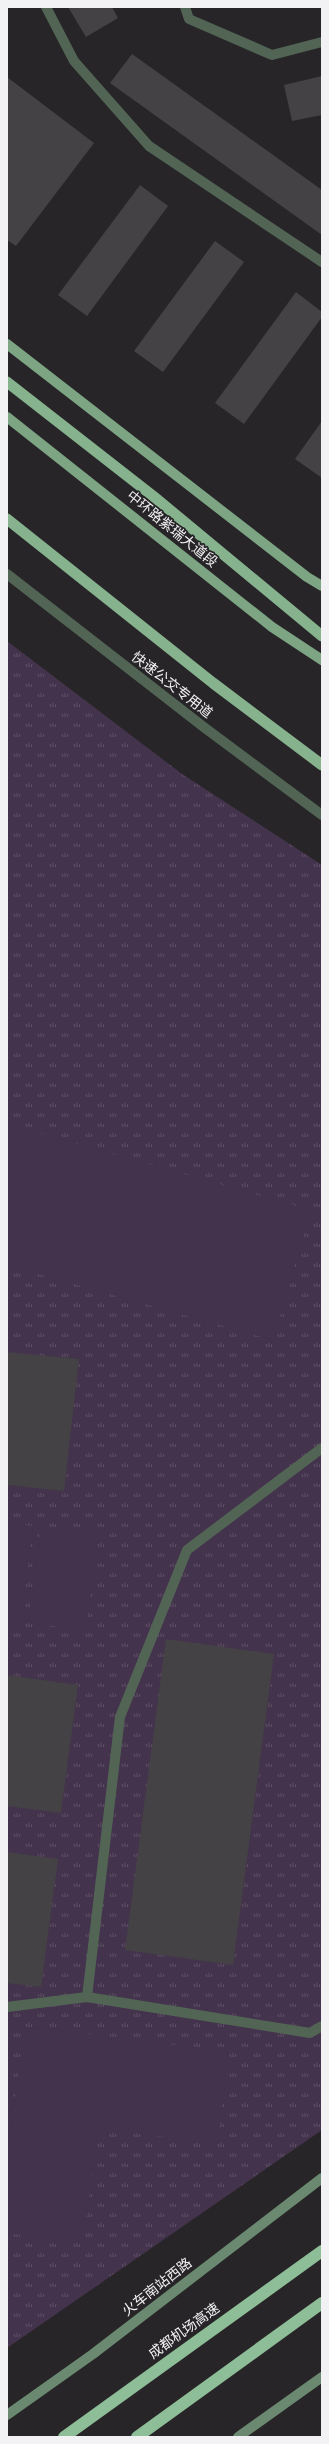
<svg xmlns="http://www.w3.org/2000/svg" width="329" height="2444" font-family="'Times New Roman','Noto Sans SC',serif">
<defs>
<pattern id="grass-tufts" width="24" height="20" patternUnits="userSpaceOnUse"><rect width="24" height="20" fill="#44334c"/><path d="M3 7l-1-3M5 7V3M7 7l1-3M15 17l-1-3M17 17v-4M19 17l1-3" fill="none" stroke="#5f5166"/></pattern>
</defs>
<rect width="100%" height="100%" fill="#272528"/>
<polygon fill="url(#grass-tufts)" points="7,641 182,774 322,865 322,2130 7,2348"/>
<g fill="#44334c">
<polygon points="7,1124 311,1210 273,1340 7,1265"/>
<polygon points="7,1523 33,1526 21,1622 7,1621"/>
<polygon points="41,1527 98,1534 86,1630 28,1623"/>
<polygon points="35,2027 228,2052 217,2144 98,2128 83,2243 7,2233 7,2151 25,2028"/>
</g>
<g fill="#444245">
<polygon points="68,7 112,7 118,18 86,37"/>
<polygon points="132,54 322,190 322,235 110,83"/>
<polygon points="322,76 322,115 292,121 284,85"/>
<polygon points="7,77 94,143 16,246 7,240"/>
<polygon points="140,185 168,206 87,316 58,295"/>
<polygon points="215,241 244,262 163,372 134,351"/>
<polygon points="296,292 322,312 322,317 244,424 215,403"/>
<polygon points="322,421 322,478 295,459"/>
<polygon points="7,1352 79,1359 64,1491 7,1485"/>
<polygon points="166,1639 274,1654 233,1965 125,1950"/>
<polygon points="7,1675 78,1685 61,1813 7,1806"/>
<polygon points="7,1852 58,1859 41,1987 7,1983"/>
</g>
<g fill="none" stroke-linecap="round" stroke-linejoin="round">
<g stroke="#526555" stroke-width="10">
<polyline points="87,1997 120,1717 187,1550 322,1448"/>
<polyline points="7,2007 87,1997 310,2033 322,2026"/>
</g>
<g stroke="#526555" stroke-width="10">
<polyline points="46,7 74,61 149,146 322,262"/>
<polyline points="185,7 189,19 272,55 322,42"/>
</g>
<g stroke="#6a8970" stroke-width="10">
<polyline points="7,2415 93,2354 322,2178"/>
<polyline points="238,2437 322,2377"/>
</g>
<g stroke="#7da584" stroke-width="10">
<polyline points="7,344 307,577 322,586"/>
<polyline points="7,417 272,627 322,660"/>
</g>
<g stroke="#86b28e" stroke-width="11">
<polyline points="7,382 153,496 322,636"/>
<polyline points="7,519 213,683 322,765"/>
</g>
<polyline stroke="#8ebe97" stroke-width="12" points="64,2437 322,2251"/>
<polyline stroke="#526555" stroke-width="10" points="7,574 205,728 322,815"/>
<polyline stroke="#8ebe97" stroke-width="12" points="137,2437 322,2303"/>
</g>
<g text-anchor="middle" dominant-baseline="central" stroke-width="3.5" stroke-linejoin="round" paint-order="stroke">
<g font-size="14" fill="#f2f1f3" stroke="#272528">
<text transform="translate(172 529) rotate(39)">中环路紫瑞大道段</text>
<text transform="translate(172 685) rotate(38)">快速公交专用道</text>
<text transform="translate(157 2287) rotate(-38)">火车南站西路</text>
<text transform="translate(184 2331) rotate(-36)">成都机场高速</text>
</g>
</g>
<rect width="329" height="2444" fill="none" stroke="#f2f1f3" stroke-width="16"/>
</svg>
